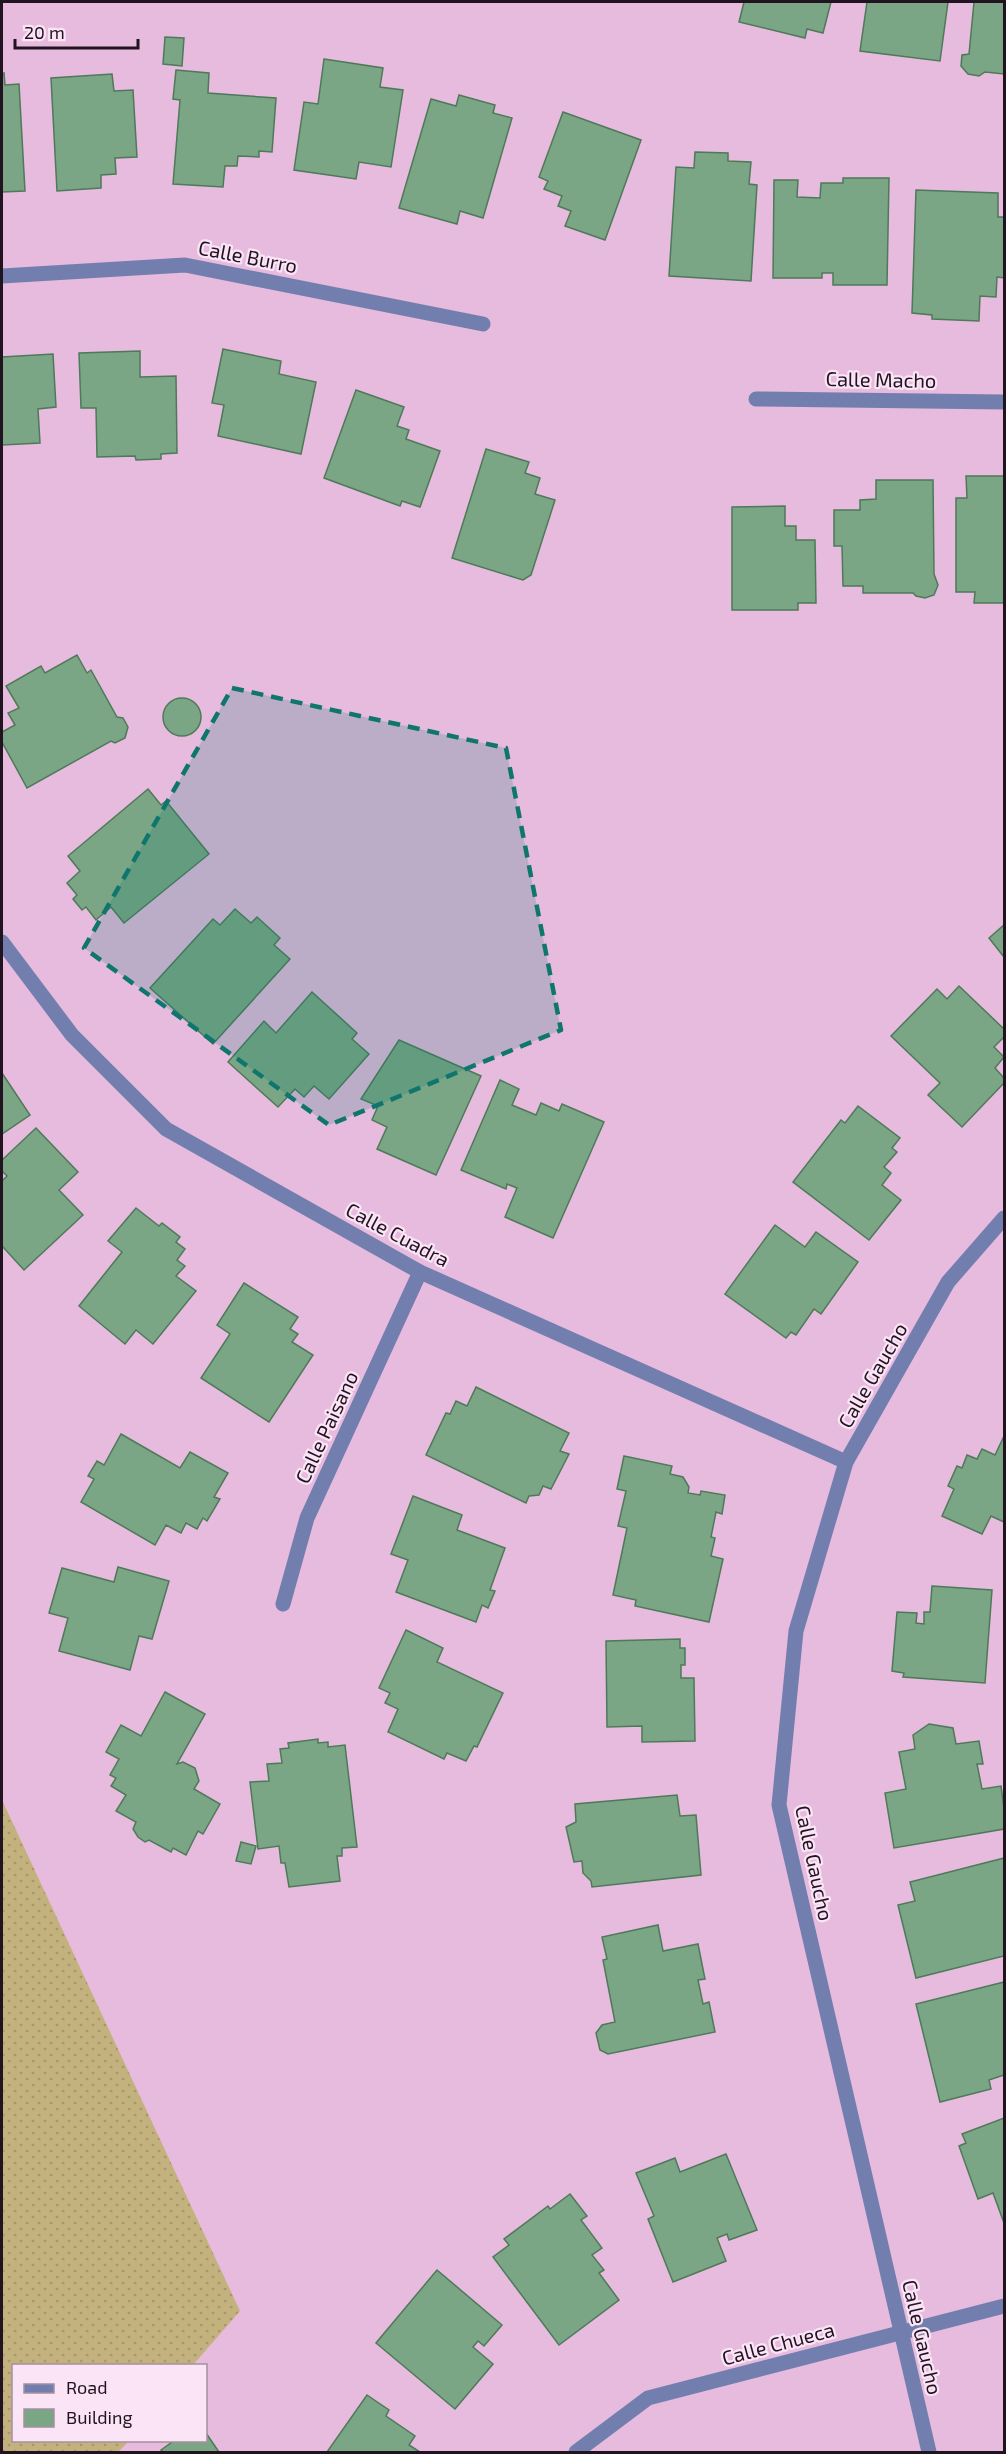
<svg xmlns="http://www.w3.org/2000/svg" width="1006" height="2454" font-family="'Exo 2',sans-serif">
<defs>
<pattern id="grass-dots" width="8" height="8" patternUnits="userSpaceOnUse" patternTransform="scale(1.5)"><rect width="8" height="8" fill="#c3b27d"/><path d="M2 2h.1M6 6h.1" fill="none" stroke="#a7986c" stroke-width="1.8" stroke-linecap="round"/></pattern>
</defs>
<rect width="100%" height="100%" fill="#e6bbde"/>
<polygon fill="url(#grass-dots)" points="2,1800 240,2311 193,2365 14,2366 14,2440 129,2441 118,2452 2,2452"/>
<g fill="#7aa685" stroke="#4f795a" stroke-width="1.5">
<polygon points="744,2 831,2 823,33 807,29 805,38 739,22"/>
<polygon points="867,2 948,2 940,61 860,51"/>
<polygon points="974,2 1004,2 1004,74 985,72 979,76 968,74 961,66 962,55 969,54"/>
<polygon points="165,37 184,38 182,66 163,64"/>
<polygon points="324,59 383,68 380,87 403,90 391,167 359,162 356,179 294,170 304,102 318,104"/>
<polygon points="176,70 209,73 208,93 276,98 272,152 259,151 259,157 238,156 237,166 225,166 223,187 173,184 180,100 173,99"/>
<polygon points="4,73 5,85 19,84 25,191 2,192 2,74"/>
<polygon points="112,74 114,91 133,90 137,157 115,158 116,174 101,175 101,188 57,191 51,78"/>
<polygon points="459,95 495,105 493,113 512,118 483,218 460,211 457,224 399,208 431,99 456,106"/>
<polygon points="563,112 641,140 605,240 565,226 571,211 558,206 562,196 544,189 548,181 539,177"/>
<polygon points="695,152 728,153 728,161 751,162 749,184 757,185 751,281 669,276 676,167 694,168"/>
<polygon points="843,178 889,178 887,285 833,285 833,273 822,273 822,278 773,278 774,180 798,180 797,197 820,198 821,183 843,183"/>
<polygon points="916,190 998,193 998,217 1004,217 1004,278 997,277 996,297 980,296 979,321 932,319 932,315 912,313"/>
<polygon points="223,349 281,361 279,374 316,382 301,454 218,436 224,405 212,403"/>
<polygon points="140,351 140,377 176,376 177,453 161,454 161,459 136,460 135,456 97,457 96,408 81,408 79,353"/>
<polygon points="53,354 56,407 38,409 40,443 2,445 2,357"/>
<polygon points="356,390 404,407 397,426 409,430 406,439 440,451 420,507 402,501 400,506 324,478"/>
<polygon points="486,449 529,462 525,473 540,478 535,494 555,500 531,575 523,580 452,558"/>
<polygon points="966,476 1004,476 1004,603 974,603 975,592 956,592 956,498 967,498"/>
<polygon points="876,480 933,480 934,574 938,585 934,595 925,598 916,596 913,593 863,593 863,586 843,586 842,546 834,546 834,510 860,510 860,500 876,499"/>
<polygon points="785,506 785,526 796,526 796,540 815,540 816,603 798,603 798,610 732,610 732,507"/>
<polygon points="77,655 87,673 91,670 117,717 123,718 128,727 125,738 115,743 111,741 27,788 2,742 2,732 15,725 8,713 19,708 6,686 41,666 45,673"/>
<circle cx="182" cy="717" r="19"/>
<polygon points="148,789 161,805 166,801 209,854 124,923 111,907 96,920 86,907 82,910 73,899 77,895 67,883 80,871 68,856"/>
<polygon points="235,909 251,923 257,917 280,938 274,945 290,959 213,1044 150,988 213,919 220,925"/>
<polygon points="1004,925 1004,957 989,938"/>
<polygon points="959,986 1004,1029 1004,1037 994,1047 1004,1057 995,1068 1004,1078 1004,1083 962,1127 928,1095 940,1083 891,1036 937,989 947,999"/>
<polygon points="312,992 357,1033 352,1039 369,1054 329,1099 314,1086 304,1097 295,1089 278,1107 228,1062 264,1021 276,1033"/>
<polygon points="399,1040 481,1076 436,1175 377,1149 387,1127 372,1120 378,1106 361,1099"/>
<polygon points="2,1073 30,1115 2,1134"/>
<polygon points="500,1080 519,1089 512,1105 536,1115 541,1103 559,1111 562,1104 604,1122 553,1238 505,1217 517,1188 507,1184 506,1189 461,1170"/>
<polygon points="858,1106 900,1138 892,1148 897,1152 884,1167 891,1173 882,1185 901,1200 869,1240 793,1182 841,1120 845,1123"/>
<polygon points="36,1128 78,1172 59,1190 83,1215 24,1270 2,1246 2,1181 7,1176 2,1171 2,1160"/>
<polygon points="136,1208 159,1226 162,1223 180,1237 176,1242 185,1249 177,1260 185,1266 176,1276 196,1291 153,1344 136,1330 125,1344 79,1306 122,1252 108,1241"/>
<polygon points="775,1225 805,1247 816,1232 858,1262 821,1314 814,1309 796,1335 791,1332 786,1338 725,1294"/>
<polygon points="244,1283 298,1317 290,1329 298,1334 292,1342 313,1355 269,1422 201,1378 230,1334 217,1325"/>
<polygon points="476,1387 569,1433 560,1451 569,1454 551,1489 543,1486 539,1495 529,1496 526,1503 426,1455 446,1413 450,1414 456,1401 467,1406"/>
<polygon points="121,1434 180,1468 190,1452 228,1473 214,1497 220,1499 207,1521 203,1518 197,1529 186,1523 181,1533 166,1525 155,1545 81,1502 94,1479 88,1476 97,1461 104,1465"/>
<polygon points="1004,1436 1004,1522 991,1516 982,1534 942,1516 954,1489 948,1486 957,1466 962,1468 967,1455 977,1459 982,1449 995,1455"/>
<polygon points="624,1456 672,1466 670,1474 683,1477 689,1487 688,1493 700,1495 701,1491 725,1495 722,1514 716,1512 711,1537 715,1538 711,1556 723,1559 709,1622 635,1606 636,1600 613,1595 627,1528 618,1526 626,1491 617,1489"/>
<polygon points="413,1496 462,1515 457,1530 505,1548 490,1590 495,1591 488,1608 482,1605 476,1622 396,1592 408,1560 391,1554"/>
<polygon points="118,1567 169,1581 152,1639 139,1636 130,1670 59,1651 68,1618 49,1613 62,1568 114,1582"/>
<polygon points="932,1586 992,1590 985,1683 903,1677 904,1673 892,1671 897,1612 917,1613 916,1623 924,1624 924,1612 930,1612"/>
<polygon points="406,1630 443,1648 437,1662 503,1693 477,1747 474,1746 466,1761 447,1753 444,1759 388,1732 398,1709 385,1703 390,1693 379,1688"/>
<polygon points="680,1639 680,1648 685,1648 685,1665 681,1665 681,1678 694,1678 695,1741 642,1742 642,1726 607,1727 606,1641"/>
<polygon points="165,1692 205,1714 177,1764 183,1762 195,1768 199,1781 194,1789 220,1804 203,1834 198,1831 186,1855 173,1848 171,1852 149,1840 145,1842 138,1837 133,1829 136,1822 116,1811 126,1795 111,1786 116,1778 110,1775 119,1759 106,1752 121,1725 141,1736"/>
<polygon points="929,1724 953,1728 956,1744 979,1741 983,1764 977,1764 982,1789 1001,1786 1004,1808 1004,1829 894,1848 885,1793 906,1789 899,1752 915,1749 913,1735"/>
<polygon points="318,1739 318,1743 328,1742 328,1747 345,1745 357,1847 342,1848 342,1856 337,1856 340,1881 289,1887 285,1863 281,1863 279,1846 258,1849 250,1782 269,1781 267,1764 282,1763 280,1749 289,1748 288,1743"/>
<polygon points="677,1795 680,1816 696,1815 701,1875 592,1887 591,1881 583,1873 582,1861 574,1862 566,1827 576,1822 575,1804"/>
<polygon points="241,1842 256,1846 251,1864 236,1861"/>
<polygon points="1004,1858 1004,1956 916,1978 898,1905 915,1901 910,1882"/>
<polygon points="658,1925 663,1951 698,1944 705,1979 698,1980 703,2004 709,2002 715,2032 608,2054 600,2050 596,2033 602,2025 615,2022 603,1960 607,1959 602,1937"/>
<polygon points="1004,1982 1004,2075 989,2080 991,2089 940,2102 916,2004"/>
<polygon points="1004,2118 1004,2223 993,2193 978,2199 959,2146 966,2143 962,2134"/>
<polygon points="726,2154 757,2230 729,2240 727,2234 717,2238 726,2261 673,2282 648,2219 654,2216 636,2173 675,2158 680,2172"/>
<polygon points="570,2194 587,2216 581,2220 602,2248 592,2255 604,2270 599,2273 619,2300 559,2345 493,2257 509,2245 504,2239 548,2206 550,2209"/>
<polygon points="437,2270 502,2325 484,2346 478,2341 473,2347 493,2364 455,2409 376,2343"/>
<polygon points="367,2395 389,2410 386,2416 415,2436 409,2445 420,2452 327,2452"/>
<polygon points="206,2433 219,2452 163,2452 161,2450 175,2440 206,2440"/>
</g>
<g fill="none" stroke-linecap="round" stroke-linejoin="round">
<g stroke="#727fae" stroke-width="15">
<polyline points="2,276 185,265 483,324"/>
<polyline points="756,399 1004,402"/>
<polyline points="2,942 72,1035 166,1129 420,1272 846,1462"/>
<polyline points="283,1604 307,1518 420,1272"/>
<polyline points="576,2452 648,2398 1004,2306"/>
<polyline points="929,2452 779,1805 796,1631 846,1462 948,1282 1004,1218"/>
</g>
</g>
<path fill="#0f766e" fill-opacity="0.2" stroke="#0f766e" stroke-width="4.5" stroke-dasharray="12 8" stroke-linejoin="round" d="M232 688 506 748 561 1030 329 1125 84 948Z"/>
<g text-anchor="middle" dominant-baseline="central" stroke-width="4.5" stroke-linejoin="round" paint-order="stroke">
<g font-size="20" fill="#221320" stroke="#fae4f6">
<text transform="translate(248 256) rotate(11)">Calle Burro</text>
<text transform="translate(881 379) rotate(1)">Calle Macho</text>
<text transform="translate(398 1234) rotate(28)">Calle Cuadra</text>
<text transform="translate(872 1375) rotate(-60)">Calle Gaucho</text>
<text transform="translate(326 1427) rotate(-65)">Calle Paisano</text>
<text transform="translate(815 1863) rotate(78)">Calle Gaucho</text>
<text transform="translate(923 2337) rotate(77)">Calle Gaucho</text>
<text transform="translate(778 2343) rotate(-15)">Calle Chueca</text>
</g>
</g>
<rect width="1006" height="2454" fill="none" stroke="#221320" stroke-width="6"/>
<rect x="12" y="2364" width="195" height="78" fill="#fae4f6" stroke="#a490a0" stroke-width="1.5"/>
<rect x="24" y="2384" width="30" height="9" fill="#727fae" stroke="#a490a0" stroke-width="1.5"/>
<text x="66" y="2394" font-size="18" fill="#221320">Road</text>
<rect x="24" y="2409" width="30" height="18" fill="#7aa685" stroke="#a490a0" stroke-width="1.5"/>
<text x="66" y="2424" font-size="18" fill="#221320">Building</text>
<path d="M15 39v9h123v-9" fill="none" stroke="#221320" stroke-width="3"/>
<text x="24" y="39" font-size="18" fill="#221320" stroke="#fae4f6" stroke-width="4.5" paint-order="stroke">20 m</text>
</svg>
